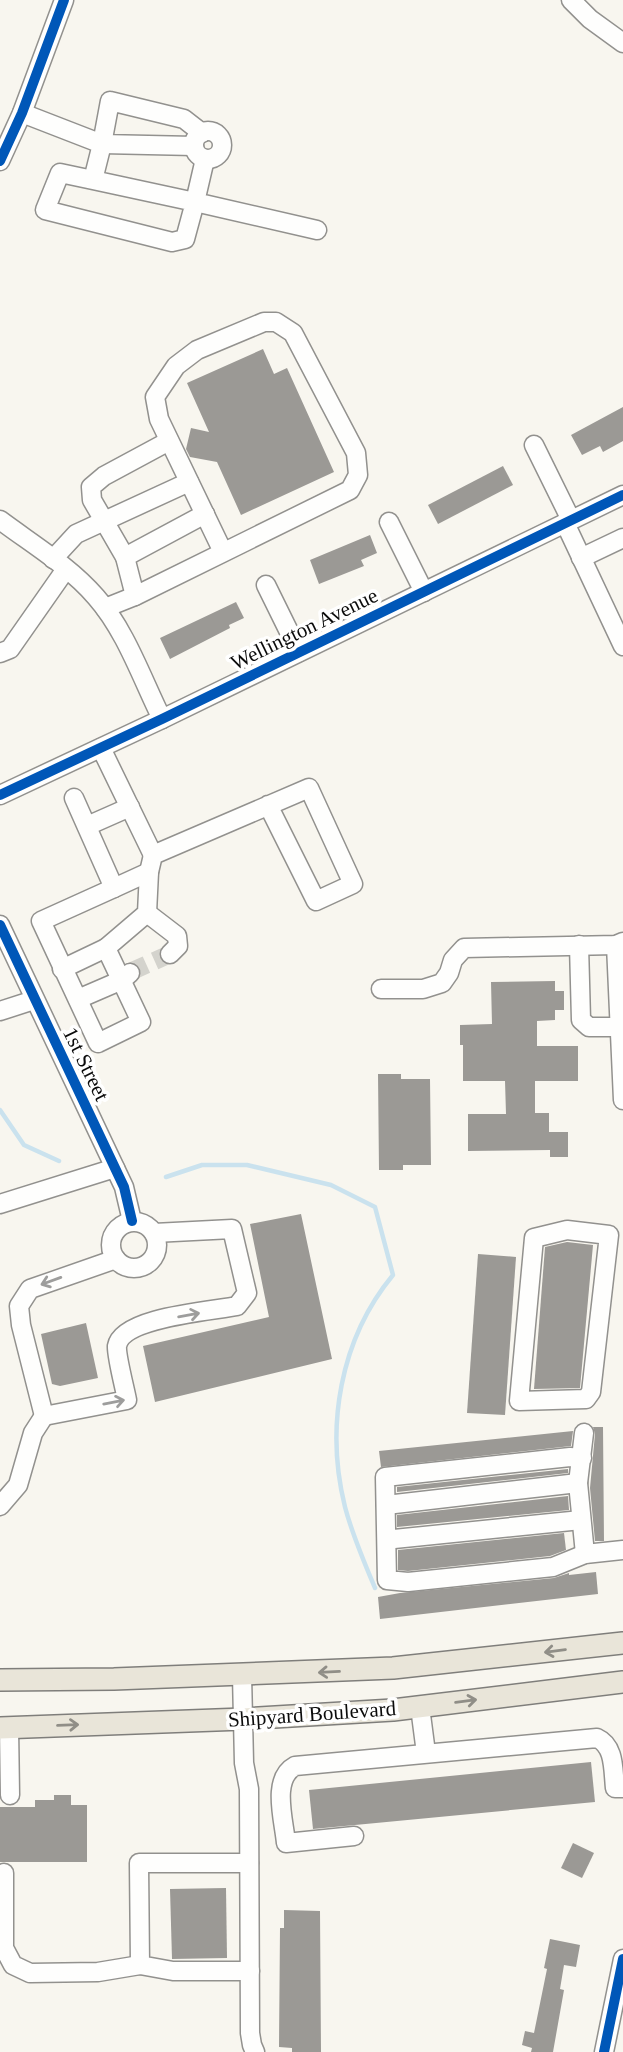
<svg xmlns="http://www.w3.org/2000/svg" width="623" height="2052" font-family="Georgia,serif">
<rect width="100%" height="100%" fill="#f8f6ef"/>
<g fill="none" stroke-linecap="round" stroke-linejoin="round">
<g stroke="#cae2ee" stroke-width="4.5">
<polyline points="0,1110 24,1145 59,1161"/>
<path d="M166 1177 202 1165H247L331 1185 375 1207 393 1275C340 1339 325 1427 345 1507 352 1534 364 1562 375 1588"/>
</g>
</g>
<g fill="#9b9995">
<polygon points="263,349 274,374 287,368 334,472 241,515 217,462 190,457 186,449 191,428 209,432 187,383"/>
<polygon points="623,407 623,441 603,452 600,446 582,455 571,435"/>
<polygon points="503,466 513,485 438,524 428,505"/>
<polygon points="370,535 377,553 361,560 364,566 319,584 310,560"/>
<polygon points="236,602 244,618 229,625 230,628 170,659 160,638"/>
<polygon points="555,981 555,991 564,991 564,1010 555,1010 555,1020 537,1021 537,1046 578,1046 578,1081 535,1081 535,1113 549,1113 549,1132 568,1132 568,1157 550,1157 550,1150 468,1151 468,1114 506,1114 505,1081 463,1081 463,1045 460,1045 460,1025 492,1024 491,982"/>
<polygon points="378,1074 401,1074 401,1079 430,1079 431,1165 403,1165 403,1170 379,1170"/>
<polygon points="301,1214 332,1359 155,1402 143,1346 269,1317 250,1224"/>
<polygon points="567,1242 593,1245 580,1388 534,1389 545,1247"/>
<polygon points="478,1254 516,1257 505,1415 467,1413"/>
<polygon points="86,1323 98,1378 60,1386 52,1384 41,1334"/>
<polygon points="593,1427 603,1427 604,1541 595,1541 590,1488 595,1434"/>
<polygon points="573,1431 571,1446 381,1467 379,1451"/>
<polygon points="568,1469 568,1473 397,1492 397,1487"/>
<polygon points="568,1496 569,1510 397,1527 397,1515"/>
<polygon points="564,1533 566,1550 550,1556 408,1571 398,1570 398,1550"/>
<polygon points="596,1572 598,1594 380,1619 378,1597 400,1593 554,1578 569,1573 569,1575"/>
<polygon points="591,1762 595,1802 313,1829 309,1790"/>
<polygon points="54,1795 71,1795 71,1805 87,1805 87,1862 0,1862 0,1807 35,1807 35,1800 54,1800"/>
<polygon points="573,1843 594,1853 582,1878 561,1868"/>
<polygon points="226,1888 227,1958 172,1959 170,1889"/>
<polygon points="284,1910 320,1911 321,2052 292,2052 292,2048 279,2047 280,1928 284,1928"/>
<polygon points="550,1939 580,1945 576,1967 564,1965 560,1989 564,1990 553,2052 531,2052 532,2048 522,2045 525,2031 534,2033 547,1969 544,1968"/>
</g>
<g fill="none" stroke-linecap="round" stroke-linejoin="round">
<polyline stroke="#d4d3cd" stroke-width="18" stroke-dasharray="18 9" stroke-linecap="butt" points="130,972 170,954"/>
<g stroke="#92918e" stroke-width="21">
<g id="minor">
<polyline points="571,0 590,19 623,43"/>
<polyline points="22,113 102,144 93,180 60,173 45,210 172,242 185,239 195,202 93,180"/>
<circle cx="208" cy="145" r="14"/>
<polyline points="194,146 102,144 110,101 184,119 202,133"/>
<polyline points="205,159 195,202 317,230"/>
<polyline points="0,161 22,113 64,0"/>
<polyline points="534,445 571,520"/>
<path d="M0 520C32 544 69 566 96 597 126 631 142 679 162 719"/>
<polyline points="389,522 424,592"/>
<polyline points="565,523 623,646"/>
<polyline points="125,557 205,514"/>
<polyline points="581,558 623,538"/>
<polyline points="53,559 76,534 189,482"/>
<polyline points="266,585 299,652"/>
<polyline points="135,596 125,557 92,500 91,487 104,476 169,441"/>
<polyline points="105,608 135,596 350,490 358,475 356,453 293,333 276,322 264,322 197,350 176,366 155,397 159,419 223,552"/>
<polyline points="0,653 10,649 66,569"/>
<polyline points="101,748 153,855"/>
<polyline points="0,795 162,719 623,495"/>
<polyline points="74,798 114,888 41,921 98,1043 141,1022 106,948 147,913 149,872 153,855 309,788 353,884 316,901 268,805"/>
<polyline points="87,826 130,807"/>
<polyline points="114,888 149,872"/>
<polyline points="147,913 177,936 178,946 170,954"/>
<polyline points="0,925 124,1187 132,1221"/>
<polyline points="579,945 581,1020 589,1027 619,1027"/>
<polyline points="616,945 623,1100"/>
<polyline points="62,969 106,948"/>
<polyline points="381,989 423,989 442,983 449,973 453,960 464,948 616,945 623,942"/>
<polyline points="78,999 122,980 130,973"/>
<polyline points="0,1011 34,1000"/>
<polyline points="0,1204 115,1168"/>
<circle cx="134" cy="1245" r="23"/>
<polygon points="567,1230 609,1235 591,1392 586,1399 519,1401 534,1238"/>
<path d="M116 1259 30 1289 19 1306 21 1325 44 1416 127 1400C125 1389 116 1355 117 1346 122 1317 212 1311 237 1306L247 1293 232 1229 154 1233"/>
<polyline points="584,1433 578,1483 585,1554"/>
<polyline points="582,1458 570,1457 385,1477 387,1580 408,1582 553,1567 585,1554 623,1550"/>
<polyline points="386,1505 578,1483"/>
<polyline points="0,1506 18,1485 33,1433 44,1416"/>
<polyline points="387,1537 394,1539 581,1520"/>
<polyline points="242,1675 244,1763 249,1789 250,2033 252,2045 255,2052"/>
<polyline points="420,1707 426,1753"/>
<polyline points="9,1727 10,1795"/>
<path d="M354 1836 286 1843C284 1820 271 1779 295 1766L597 1738C615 1746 613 1770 615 1788H623"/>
<polyline points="249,1863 139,1863 140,1965 173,1971 250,1971"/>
<polyline points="4,1873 4,1948 13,1965 30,1973 98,1972 140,1965"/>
<polyline points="604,2052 623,1959"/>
</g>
</g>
<g stroke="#7f7e7b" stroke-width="24">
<g id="major">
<polyline points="0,1680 114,1679 393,1668 623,1643"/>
<polyline points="0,1728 243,1719 393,1710 623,1682"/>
</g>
</g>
<use href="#minor" stroke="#fefefd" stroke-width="18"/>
<use href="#major" stroke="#e9e5d9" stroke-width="21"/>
<g stroke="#fff" stroke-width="15">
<g id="cycleway">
<polyline points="0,161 22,113 64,0"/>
<polyline points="0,795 162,719 623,495"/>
<polyline points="0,925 124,1187 132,1221"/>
<polyline points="604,2052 623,1959"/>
</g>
</g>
<use href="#cycleway" stroke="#0057b8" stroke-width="10"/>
</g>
<defs><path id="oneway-shaft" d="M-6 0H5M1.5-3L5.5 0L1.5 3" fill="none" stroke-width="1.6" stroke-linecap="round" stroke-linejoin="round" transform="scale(1.75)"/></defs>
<g stroke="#9d9d9c">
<use href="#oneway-shaft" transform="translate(51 1281) rotate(160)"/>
<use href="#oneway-shaft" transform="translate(189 1315) rotate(-10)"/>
<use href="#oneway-shaft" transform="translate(114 1402) rotate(-11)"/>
</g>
<g stroke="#908e87">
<use href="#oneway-shaft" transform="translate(555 1651) rotate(173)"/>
<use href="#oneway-shaft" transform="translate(329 1672) rotate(177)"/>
<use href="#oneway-shaft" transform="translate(466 1701) rotate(-7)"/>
<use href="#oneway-shaft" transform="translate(68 1725) rotate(-2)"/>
</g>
<g text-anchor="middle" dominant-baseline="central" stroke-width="7" stroke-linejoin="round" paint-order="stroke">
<g font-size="21" fill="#0b0b0b" stroke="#fff">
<text transform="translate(304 629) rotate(-26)">Wellington Avenue</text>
<text transform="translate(86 1064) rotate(64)">1st Street</text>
<text transform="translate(312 1714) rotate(-4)">Shipyard Boulevard</text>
</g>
</g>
</svg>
